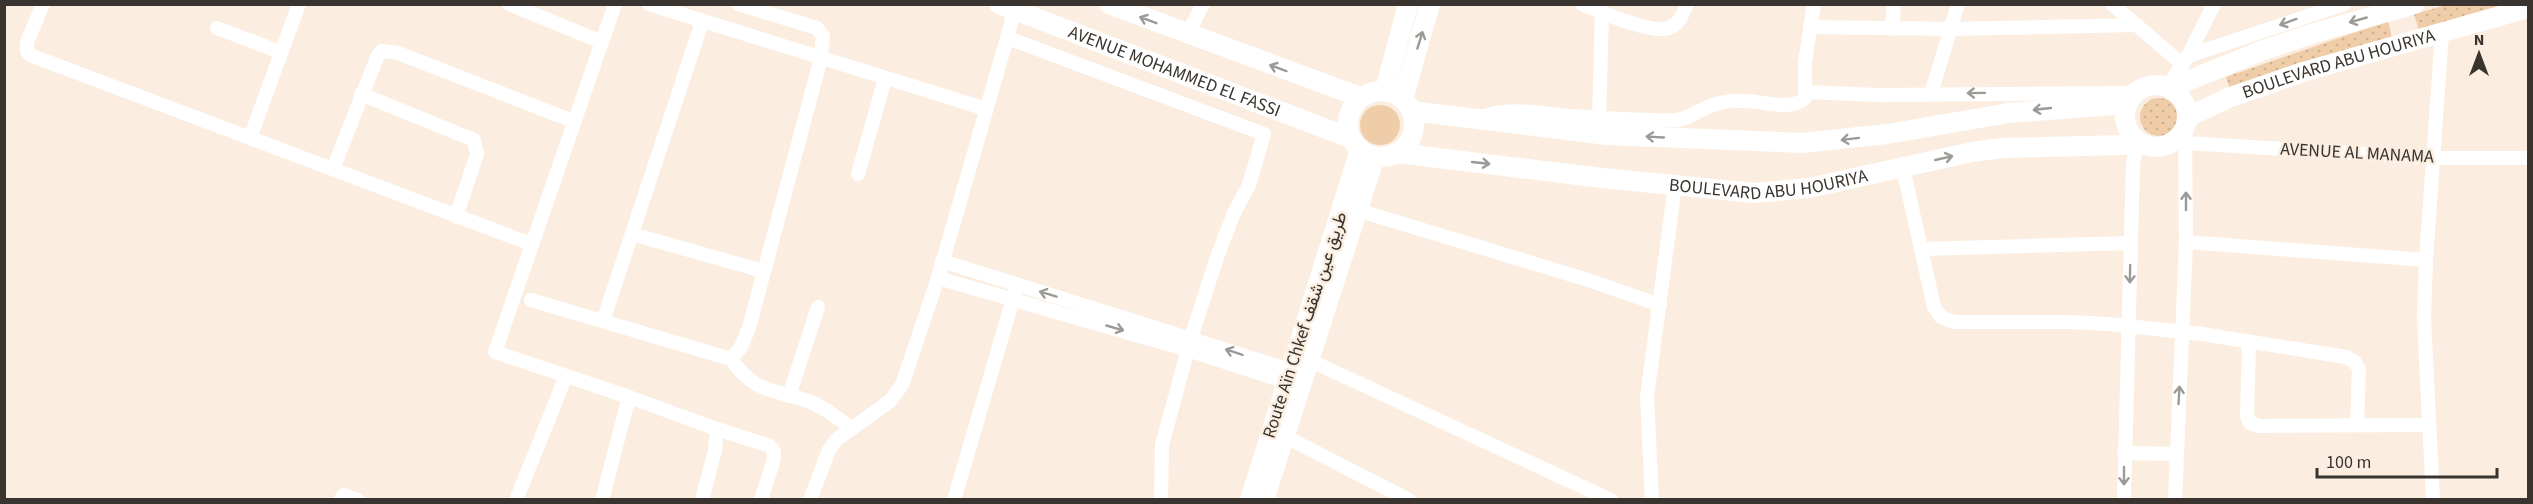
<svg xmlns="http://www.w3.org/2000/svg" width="2533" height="504" font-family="'Source Sans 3',Vazirmatn,sans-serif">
<defs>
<pattern id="grass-dots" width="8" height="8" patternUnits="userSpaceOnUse" patternTransform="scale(1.5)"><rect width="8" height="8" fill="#efcda8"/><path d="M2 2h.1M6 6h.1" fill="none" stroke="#ceb191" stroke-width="1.8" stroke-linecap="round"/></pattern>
</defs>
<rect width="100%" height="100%" fill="#fbeee0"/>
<g fill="url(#grass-dots)">
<polygon points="2447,5 2514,5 2419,30 2414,14"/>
<polygon points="2388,21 2392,38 2230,90 2226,77"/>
<circle cx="2159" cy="117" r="19"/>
</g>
<circle fill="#efcda8" cx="1380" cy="125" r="20"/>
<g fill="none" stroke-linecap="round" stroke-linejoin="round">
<g stroke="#fff" stroke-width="14">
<polyline points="43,4 27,42 27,51 30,55 531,244"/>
<polyline points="509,4 602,42"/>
<polyline points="615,4 495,352 629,397 717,429 715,450 702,500"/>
<polyline points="649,4 986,109"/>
<path d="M1582 4C1601 12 1653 36 1671 27 1680 23 1683 13 1687 4"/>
<polyline points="2112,4 2183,65"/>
<polyline points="1810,27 1951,29 2137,25"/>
<polyline points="217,28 280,52"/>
<polyline points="1892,29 1894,4"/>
<polyline points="1187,35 1203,4"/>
<polyline points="1008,38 1264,134 1249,185 1234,213 1217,257 1191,338 1162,445 1161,500"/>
<polyline points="2188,56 2344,4"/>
<polyline points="2167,87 2188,56 2214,4"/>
<polyline points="1805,92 1879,95 2136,93"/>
<polyline points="361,94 474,140 477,154 456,217"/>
<polyline points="1931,94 1958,4"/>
<path d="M1483 117C1509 106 1542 114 1570 116 1606 118 1642 121 1677 120 1690 118 1697 111 1708 107 1719 102 1733 100 1745 101 1763 101 1791 112 1805 98V62L1814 4"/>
<polyline points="1599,118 1602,12"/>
<polyline points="250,138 299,4"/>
<polyline points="2186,143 2433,158 2528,158"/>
<polyline points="1903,168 1934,307 1941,317 1954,322 2069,322 2109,324 2202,334 2346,357 2354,361 2359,369 2357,424"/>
<polyline points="333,169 378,55 382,51 398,53 573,121"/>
<polyline points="858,174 885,79"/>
<polyline points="1357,210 1585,279 1660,305"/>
<polyline points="632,234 763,271"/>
<polyline points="2186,242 2426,260"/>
<polyline points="1922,249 2130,243"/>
<polyline points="942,261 1290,370"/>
<polyline points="938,278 1188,350 1286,382"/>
<path d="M531 300 731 359C757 396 774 388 811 402 825 408 838 418 851 428"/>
<polyline points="603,321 702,22"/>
<polyline points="2249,342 2247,416 2250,423 2259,426 2427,425"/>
<polyline points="731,359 741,347 749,328 821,58 823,36 817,28 738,4"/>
<polyline points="1309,360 1611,500"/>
<polyline points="789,396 818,307"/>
<polyline points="717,429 770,446 774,452 774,459 761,500"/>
<polyline points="1284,436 1409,500"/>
<polyline points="2124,453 2176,454"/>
<polyline points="340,500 344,495 358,500"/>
<polyline points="516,500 566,376"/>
<polyline points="602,500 629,397"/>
<polyline points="810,500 829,450 837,439 890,401 902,385 938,278 1015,10"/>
<polyline points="954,500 1015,292"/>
<polyline points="1652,500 1647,397 1675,185"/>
<polyline points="2124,500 2133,163 2135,153 2141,143"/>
<polyline points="2175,500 2186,242 2185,129"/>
<polyline points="2433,500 2424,317 2426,260 2442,32"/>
</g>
<g stroke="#fff" stroke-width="20">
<path id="s1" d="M999 4 1350 138"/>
<polyline points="1109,4 1360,97"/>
<circle cx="2156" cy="116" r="31"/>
<polyline points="2170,88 2261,51 2311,34 2415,4"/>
<polyline points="1385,90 1408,4"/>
<circle cx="1381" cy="124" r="33"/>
<polyline points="1403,99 1430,4"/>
<polyline points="1412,111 1607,135 1802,143 1887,134 2009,113 2127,104"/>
<path id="s2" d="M2188 117 2228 98 2303 72 2528 8"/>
<path id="s3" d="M1397 153 1602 178 1755 193 1809 188 1972 152 2002 148 2124 145 2137 141"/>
<polyline points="1250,500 1360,150"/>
<polyline points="1264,500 1375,156"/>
</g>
</g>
<defs><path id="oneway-shaft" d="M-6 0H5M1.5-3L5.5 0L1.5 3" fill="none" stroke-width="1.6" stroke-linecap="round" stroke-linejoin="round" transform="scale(1.5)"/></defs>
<g stroke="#9c9a97">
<use href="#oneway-shaft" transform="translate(1148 20) rotate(-159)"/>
<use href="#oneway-shaft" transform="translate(2358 20) rotate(164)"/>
<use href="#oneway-shaft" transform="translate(2288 22) rotate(160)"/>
<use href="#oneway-shaft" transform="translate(1420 40) rotate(-73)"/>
<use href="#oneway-shaft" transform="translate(1278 68) rotate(-160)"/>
<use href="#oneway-shaft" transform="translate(1976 93) rotate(179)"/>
<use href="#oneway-shaft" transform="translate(2042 109) rotate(174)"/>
<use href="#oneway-shaft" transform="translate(1655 137) rotate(-177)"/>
<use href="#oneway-shaft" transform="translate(1850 139) rotate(173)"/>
<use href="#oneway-shaft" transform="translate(1944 158) rotate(-13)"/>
<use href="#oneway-shaft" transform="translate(1481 163) rotate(6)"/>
<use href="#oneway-shaft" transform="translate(2186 201) rotate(-90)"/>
<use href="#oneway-shaft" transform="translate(2130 274) rotate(91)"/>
<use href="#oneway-shaft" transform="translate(1048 294) rotate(-163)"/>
<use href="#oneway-shaft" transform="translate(1115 328) rotate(16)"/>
<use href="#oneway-shaft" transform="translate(1234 352) rotate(-162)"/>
<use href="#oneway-shaft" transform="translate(2179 395) rotate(-87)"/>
<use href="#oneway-shaft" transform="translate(2124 476) rotate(90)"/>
</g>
<g text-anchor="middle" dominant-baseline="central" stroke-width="5" stroke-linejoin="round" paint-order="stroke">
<g font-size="18" fill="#39342f" stroke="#fbeee0">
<text stroke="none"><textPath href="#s2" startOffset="160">BOULEVARD ABU HOURIYA</textPath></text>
<text stroke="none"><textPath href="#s1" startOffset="188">AVENUE MOHAMMED EL FASSI</textPath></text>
<text transform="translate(2357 153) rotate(3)">AVENUE AL MANAMA</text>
<text stroke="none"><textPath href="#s3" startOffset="374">BOULEVARD ABU HOURIYA</textPath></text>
<text transform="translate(1305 325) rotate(-72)">Route Aïn Chkef طريق عين شقف</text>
</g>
</g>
<rect width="2533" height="504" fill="none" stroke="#39342f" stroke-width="12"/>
<g transform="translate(2479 54)" stroke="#fbeee0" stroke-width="4.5" paint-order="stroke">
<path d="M0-4.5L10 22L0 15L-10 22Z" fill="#39342f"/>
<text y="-9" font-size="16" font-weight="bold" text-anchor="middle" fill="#39342f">N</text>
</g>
<path d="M2317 468v9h180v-9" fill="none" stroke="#39342f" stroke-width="3"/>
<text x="2326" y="468" font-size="18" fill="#39342f" stroke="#fbeee0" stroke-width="4.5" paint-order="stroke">100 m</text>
</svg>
